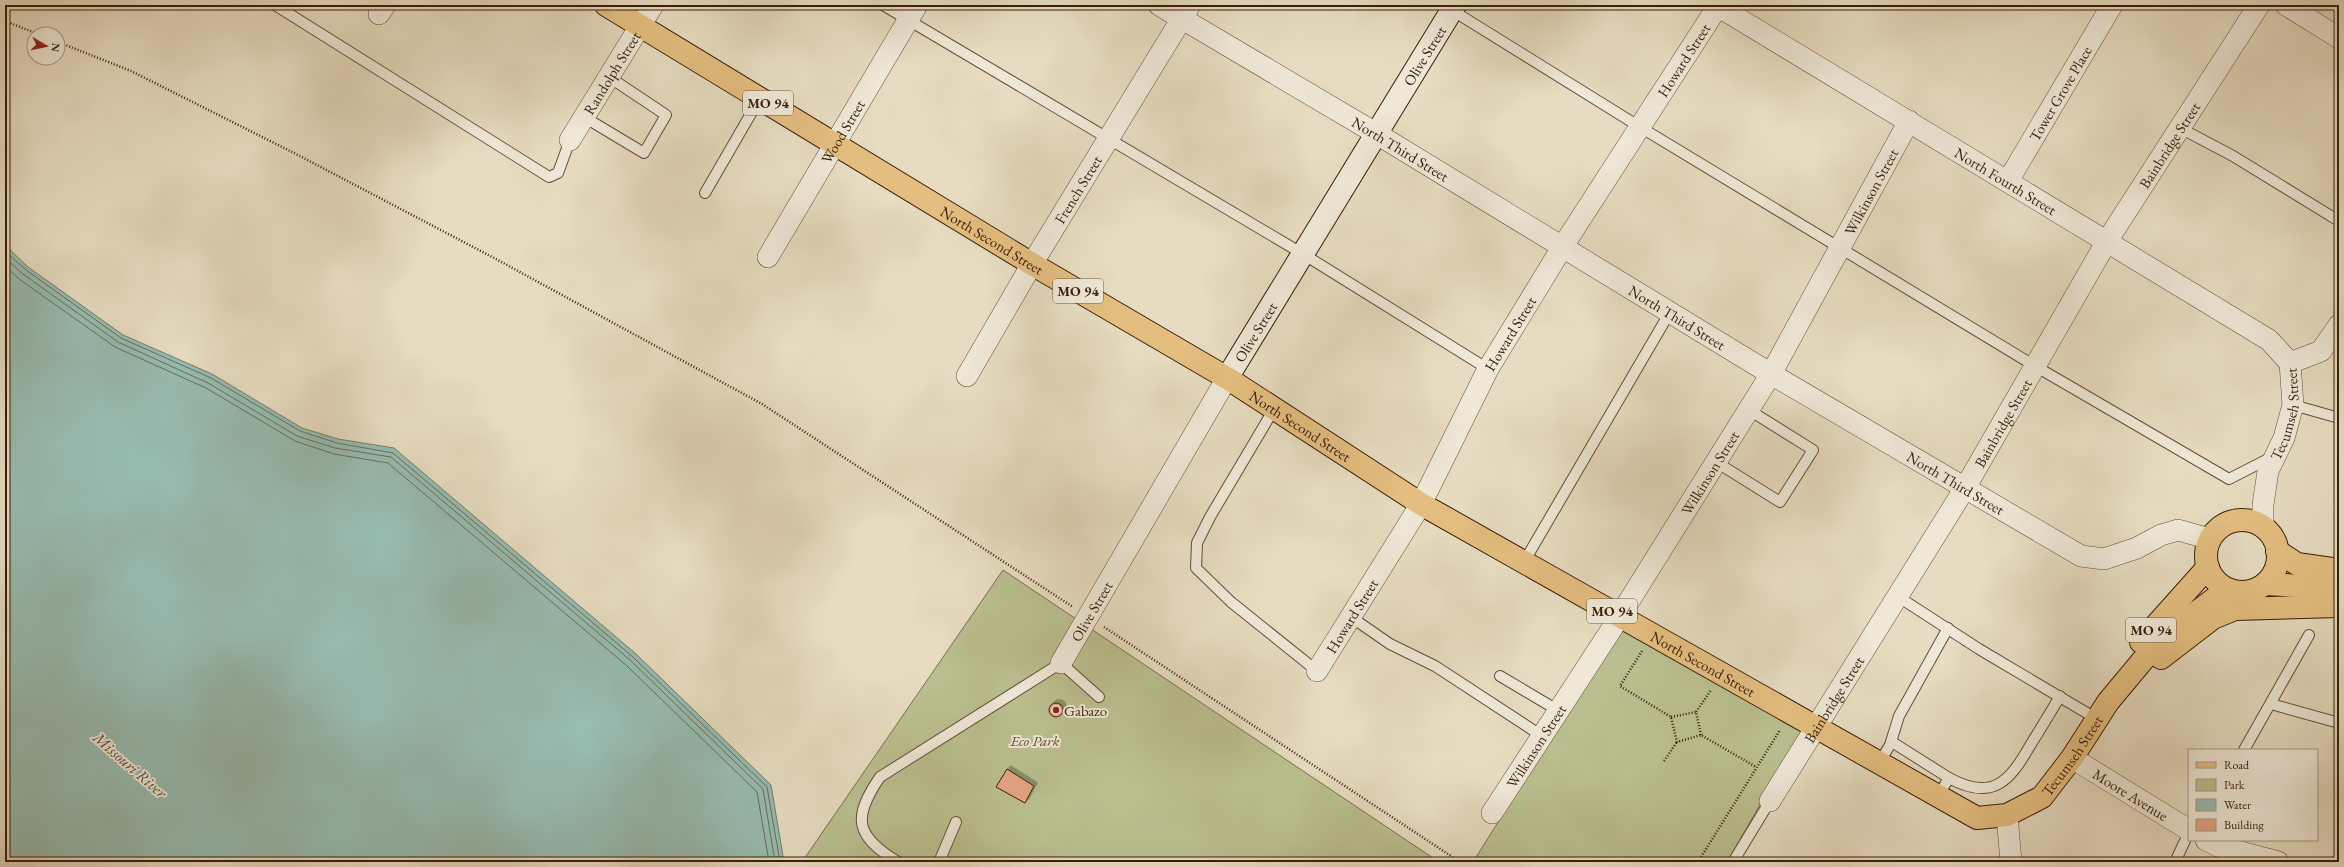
<svg xmlns="http://www.w3.org/2000/svg" width="2344" height="867" font-family="'EB Garamond',serif">
<defs>
<filter id="shadow"><feDropShadow dx="3.5" dy="-3.5" stdDeviation="0" flood-color="#0004"/></filter>
</defs>
<rect width="100%" height="100%" fill="#e7dcc1"/>
<filter id="stains"><feTurbulence type="fractalNoise" baseFrequency=".005" numOctaves="4"/><feColorMatrix values="0 0 0 0 .2 0 0 0 0 .09 0 0 0 0 .02 0 0 0 .5 -.17"/></filter>
<radialGradient id="worn" r=".72"><stop offset=".6" stop-color="#630" stop-opacity="0"/><stop offset="1" stop-color="#630" stop-opacity=".3"/></radialGradient>
<g fill="#babf8f" stroke="#796e4b">
<polygon points="1003,570 1439,862 802,862"/>
<polygon points="1622,625 1802,732 1727,862 1473,862"/>
</g>
<polygon fill="#97bcb1" stroke="#717d6d" points="5,245 28,267 123,335 212,374 302,428 338,439 394,448 636,654 771,785 784,862 5,862"/>
<g fill="none" stroke-linecap="round" stroke-linejoin="round">
<g stroke="#686d5c" stroke-width="1">
<polyline points="5,251 26,270 121,338 211,378 300,431 337,443 393,453 633,657 767,787 780,862"/>
<polyline points="5,258 23,274 118,342 208,383 297,436 335,448 391,457 630,660 763,789 775,862"/>
<polyline points="5,266 19,279 115,347 206,388 295,441 334,454 388,463 626,665 757,792 769,862"/>
</g>
</g>
<g fill="#e4a485" stroke="#381e07" filter="url(#shadow)">
<circle cx="1056" cy="710" r="7"/>
<polygon points="1007,769 1034,786 1025,803 996,787"/>
</g>
<g fill="none" stroke-linecap="round" stroke-linejoin="round">
<g stroke="#644e36" stroke-width="12">
<g id="lane">
<polyline points="275,5 549,177 558,173 570,140"/>
<polyline points="883,5 1303,254 1488,369"/>
<polyline points="1450,9 1640,127 2035,366 2229,479 2272,457"/>
<polyline points="584,117 644,153 666,115 609,77"/>
<polyline points="2180,128 2233,156 2339,221"/>
<polyline points="705,193 760,98"/>
<polyline points="2293,405 2339,418"/>
<polyline points="1274,409 1210,517 1197,543 1196,568 1231,602 1317,671"/>
<polyline points="1716,462 1780,502 1813,450 1749,410"/>
<polyline points="1524,562 1670,312"/>
<polyline points="1897,596 1979,649 2097,719"/>
<polyline points="1351,617 1390,644 1435,666 1542,736"/>
<polyline points="1500,676 1559,711"/>
<polyline points="2271,704 2339,723"/>
<polyline points="1892,742 1949,778 1938,796"/>
<polyline points="2244,750 2309,635"/>
<polyline points="1879,763 1890,745 1899,716 1948,628"/>
<path d="M1949 778C1993 802 2010 781 2031 744 2041 728 2051 712 2060 696"/>
<path d="M898 862C855 836 852 818 880 777L1061 663 1099 697"/>
<polyline points="939,862 956,822"/>
<polyline points="1733,862 1770,801"/>
<polyline points="2175,862 2189,832"/>
</g>
</g>
<g stroke="#644e36" stroke-width="22">
<g id="street">
<path id="s1" d="M1159 5 1377 134 1771 374 2081 556 2104 559 2137 548 2161 535 2178 530 2210 539"/>
<path id="s2" d="M1716 5 2269 340 2290 363"/>
<polyline points="2286,5 2339,38"/>
<polyline points="379,14 385,5"/>
<path id="s3" d="M570 140 653 5"/>
<path id="s4" d="M2008 181 2112 5"/>
<path id="s5" d="M768 257 917 5"/>
<polyline points="2290,363 2321,351 2339,325"/>
<path id="s6" d="M967 376 1032 264 1190 5"/>
<path id="s7" d="M2263 527V505L2268 471 2284 438 2293 405 2290 363"/>
<path id="s8" d="M1061 663 1227 378"/>
<path id="s9" d="M1317 671 1421 504 1488 369 1563 246 1718 6"/>
<path id="s10" d="M2072 758 2189 830"/>
<path id="s11" d="M1770 801 1965 488 2107 241 2259 5"/>
<path id="s12" d="M1492 813 1611 630 1771 374 1909 121"/>
<polyline points="2007,815 2011,862"/>
<polyline points="2206,840 2218,846 2278,862"/>
</g>
</g>
<g stroke="#381e07" stroke-width="24">
<g id="secondary">
<path id="s13" d="M1227 378 1455 5"/>
</g>
</g>
<g stroke="#381e07" stroke-width="24">
<g id="primary">
<path id="s14" d="M606 5 1032 264 1227 378 1421 504 1977 818 2007 815 2042 797 2072 758 2108 702 2158 642 2227 589"/>
<circle cx="2242" cy="556" r="36"/>
<polyline points="2277,551 2297,564 2339,570"/>
<polyline points="2265,584 2339,588"/>
<polyline points="2141,642 2208,567"/>
<polyline points="2161,658 2213,618 2235,609 2339,606"/>
</g>
</g>
<g stroke="#381e07" stroke-width="2.5" stroke-dasharray="1 2" stroke-linecap="butt">
<polyline points="5,21 38,34"/>
<polyline points="58,42 131,71 296,154 496,259 762,404 1073,607"/>
<polyline points="1104,627 1460,862"/>
<polyline points="1642,651 1620,686 1671,717 1677,742 1701,735 1756,767"/>
<polyline points="1671,717 1696,712"/>
<polyline points="1701,735 1696,712 1711,690"/>
<polyline points="1664,761 1677,742"/>
<polyline points="1698,862 1780,730"/>
</g>
<use href="#lane" stroke="#efe8d7" stroke-width="10"/>
<use href="#street" stroke="#efe8d7" stroke-width="21"/>
<use href="#secondary" stroke="#efe8d7" stroke-width="22"/>
<use href="#primary" stroke="#e4be80" stroke-width="22"/>
</g>
<circle fill="#8f2418" stroke="#efe8d7" stroke-width="1.5" cx="1056" cy="710" r="4"/>
<g text-anchor="middle" dominant-baseline="central" stroke-width="4" stroke-linejoin="round" paint-order="stroke">
<g fill="#efe8d7" stroke="#6f5b45" stroke-width="1">
<rect x="743" y="91" width="50" height="24" rx="3"/>
<rect x="1053" y="279" width="50" height="24" rx="3"/>
<rect x="1587" y="599" width="50" height="24" rx="3"/>
<rect x="2126" y="618" width="50" height="24" rx="3"/>
</g>
<g font-size="14" font-weight="bold" fill="#381e07">
<text x="768" y="103">MO 94</text>
<text x="1078" y="291">MO 94</text>
<text x="1612" y="611">MO 94</text>
<text x="2151" y="630">MO 94</text>
</g>
<g font-size="15" fill="#381e07" stroke="#efe8d7">
<text stroke="none"><textPath href="#s13" startOffset="378">Olive Street</textPath></text>
<text stroke="none"><textPath href="#s9" startOffset="713">Howard Street</textPath></text>
<text stroke="none"><textPath href="#s3" startOffset="79">Randolph Street</textPath></text>
<text stroke="none"><textPath href="#s4" startOffset="102">Tower Grove Place</textPath></text>
<text stroke="none"><textPath href="#s5" startOffset="146">Wood Street</textPath></text>
<text stroke="none"><textPath href="#s11" startOffset="768">Bainbridge Street</textPath></text>
<text stroke="none"><textPath href="#s1" startOffset="281">North Third Street</textPath></text>
<text stroke="none"><textPath href="#s2" startOffset="339">North Fourth Street</textPath></text>
<text stroke="none"><textPath href="#s6" startOffset="217">French Street</textPath></text>
<text stroke="none"><textPath href="#s12" startOffset="728">Wilkinson Street</textPath></text>
<text stroke="none"><textPath href="#s14" startOffset="452">North Second Street</textPath></text>
<text stroke="none"><textPath href="#s1" startOffset="605">North Third Street</textPath></text>
<text stroke="none"><textPath href="#s13" startOffset="54">Olive Street</textPath></text>
<text stroke="none"><textPath href="#s9" startOffset="389">Howard Street</textPath></text>
<text stroke="none"><textPath href="#s7" startOffset="117">Tecumseh Street</textPath></text>
<text stroke="none"><textPath href="#s11" startOffset="444">Bainbridge Street</textPath></text>
<text stroke="none"><textPath href="#s14" startOffset="812">North Second Street</textPath></text>
<text stroke="none"><textPath href="#s12" startOffset="404">Wilkinson Street</textPath></text>
<text stroke="none"><textPath href="#s1" startOffset="929">North Third Street</textPath></text>
<text stroke="none"><textPath href="#s8" startOffset="60">Olive Street</textPath></text>
<text stroke="none"><textPath href="#s9" startOffset="65">Howard Street</textPath></text>
<text stroke="none"><textPath href="#s14" startOffset="1280">North Second Street</textPath></text>
<text stroke="none"><textPath href="#s11" startOffset="120">Bainbridge Street</textPath></text>
<text stroke="none"><textPath href="#s12" startOffset="80">Wilkinson Street</textPath></text>
<text stroke="none"><textPath href="#s14" startOffset="1715">Tecumseh Street</textPath></text>
<text stroke="none"><textPath href="#s10" startOffset="69">Moore Avenue</textPath></text>
</g>
<g font-size="15" fill="#381e07" stroke="#efe8d7" text-anchor="start">
<text x="1064" y="710">Gabazo</text>
</g>
<g font-size="15" font-style="italic" fill="#5f4e30" stroke="#efe8d7">
<text x="1035" y="740">Eco Park</text>
</g>
<g font-size="16" font-style="italic" fill="#544d3a" stroke="#efe8d7">
<text transform="translate(130 765) rotate(41)">Missouri River</text>
</g>
</g>
<rect width="2344" height="867" fill="none" stroke="#e7dcc1" stroke-width="20"/>
<rect x="6" y="6" width="2332" height="855" fill="none" stroke="#381e07" stroke-width="2"/>
<rect x="10" y="10" width="2324" height="847" fill="none" stroke="#381e07"/>
<rect x="2188" y="749" width="130" height="92" fill="#efe8d7" stroke="#a69784"/>
<rect x="2196" y="762" width="20" height="6" fill="#e4be80" stroke="#a69784"/>
<text x="2224" y="769" font-size="12" fill="#381e07">Road</text>
<rect x="2196" y="779" width="20" height="12" fill="#babf8f" stroke="#a69784"/>
<text x="2224" y="789" font-size="12" fill="#381e07">Park</text>
<rect x="2196" y="799" width="20" height="12" fill="#97bcb1" stroke="#a69784"/>
<text x="2224" y="809" font-size="12" fill="#381e07">Water</text>
<rect x="2196" y="819" width="20" height="12" fill="#e4a485" stroke="#a69784"/>
<text x="2224" y="829" font-size="12" fill="#381e07">Building</text>
<g transform="translate(46 46) rotate(99)"><circle r="19" fill="#efe8d7" stroke="#a69784"/>
<path d="M0-3L7 15L0 10L-7 15Z" fill="#8f2418"/>
<text y="-6" font-size="11" font-weight="bold" text-anchor="middle" fill="#381e07">N</text>
</g>
<rect width="100%" height="100%" filter="url(#stains)"/>
<rect width="100%" height="100%" fill="url(#worn)"/>
</svg>
